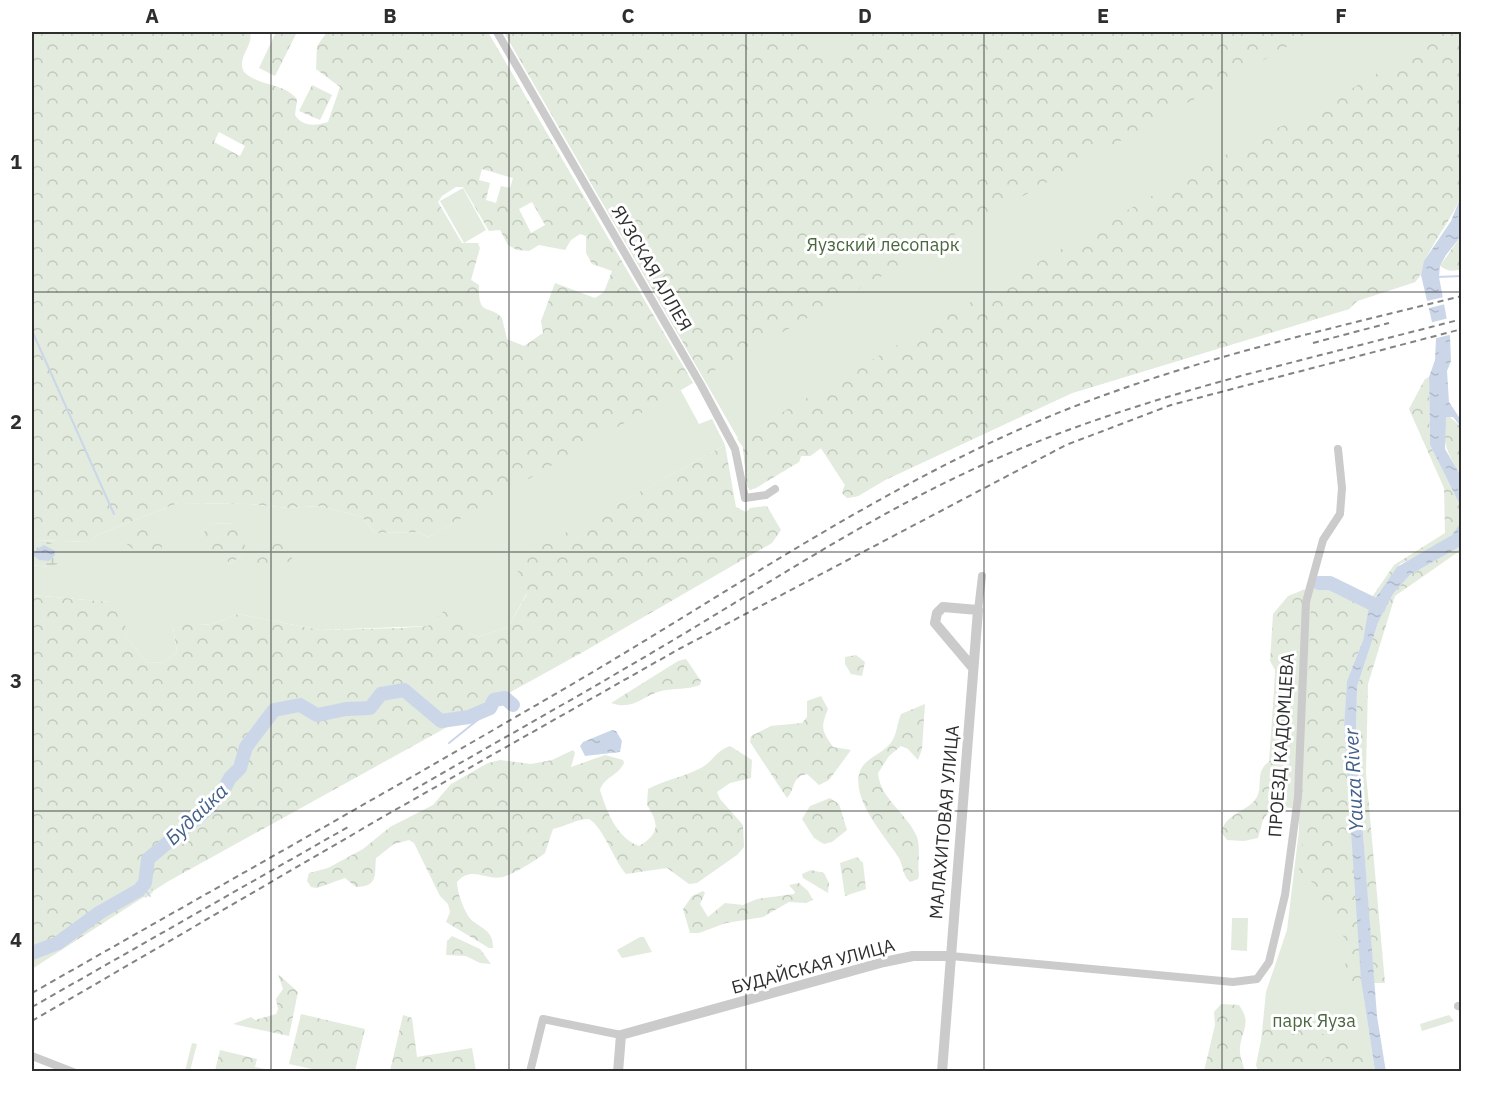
<svg xmlns="http://www.w3.org/2000/svg" width="1493" height="1103" font-family="'IBM Plex Sans',sans-serif">
<defs>
<pattern id="forest-crowns" width="20" height="18" patternUnits="userSpaceOnUse" patternTransform="scale(1.5)"><rect width="20" height="18" fill="#e2ebdd"/><path d="M2 6a3 3 0 1 1 6 0M12 15a3 3 0 1 1 6 0" fill="none" stroke="#c2cabe"/></pattern>
<pattern id="wetland-marsh" width="20" height="14" patternUnits="userSpaceOnUse" patternTransform="scale(1.5)"><rect width="20" height="14" fill="#e2ebdd"/><path d="M1 5h8M5 5V1M11 12h8M15 12V8" fill="none" stroke="#c2cabe"/></pattern>
<pattern id="water-ripples" width="26" height="14" patternUnits="userSpaceOnUse" patternTransform="scale(1.5)"><rect width="26" height="14" fill="#cbd7e9"/><path d="M2 4q2-2 4 0t4 0M15 11q2-2 4 0t4 0" fill="none" stroke="#afb9c8"/></pattern>
</defs>
<rect width="100%" height="100%" fill="#fff"/>
<g fill="#e2ebdd" fill-rule="evenodd">
<polygon points="504,32 1461,32 1461,196 1424,261 1421,275 1415,282 1357,301 1349,309 1072,393 885,480 858,496 847,498 842,493 845,485 821,448 810,456 801,456 799,462 750,490 747,486 743,447"/>
<polygon points="463,188 486,230 464,243 440,201"/>
<path d="M680 389 699 424 712 419 725 445 515 561 527 593 508 627 478 637 466 631 428 626 320 630 238 614 212 624 173 627 177 652 164 662 147 663 125 635 110 602 32 595V565L49 567 32 550V540L91 542 97 535 178 503 249 504 288 508 319 506 362 517 375 533 417 532 429 537ZM211 523 237 524 245 552 231 564 200 537Z"/>
<polygon points="1329,586 1369,607 1366,627 1347,681 1344,727 1361,980 1375,1071 1258,1072 1266,992 1287,930 1299,830 1299,813 1291,808 1266,804 1280,606 1302,590"/>
<polygon points="1232,918 1248,918 1247,951 1231,950"/>
<polygon points="640,937 644,937 652,952 622,958 617,950"/>
<polygon points="1449,1015 1454,1021 1422,1031 1420,1024"/>
<polygon points="192,1043 197,1044 190,1071 185,1071"/>
</g>
<g fill="url(#forest-crowns)" fill-rule="evenodd">
<path d="M32 32H250C254 47 236 56 244 72 260 87 284 83 297 99L295 115C302 127 316 126 328 122L340 87 316 69 317 46 327 32H488L693 383 429 537 417 532 375 533 362 517 319 506 288 508 249 504 178 503 97 535 91 542 32 540ZM219 132 245 146 240 156 214 142ZM482 169 513 178 510 188 501 186 496 203 486 200 490 183 479 180ZM456 187H463L489 231 500 230 508 245 517 250 529 251 539 245 565 250 571 240 580 234 586 236V253L592 264 612 271 604 292 595 298 555 283 541 321 543 333 524 346 507 339 502 318C489 303 478 319 479 285L471 280 480 248 478 243H462L438 202 442 196ZM532 202 545 225 531 233 519 209Z"/>
<polygon points="276,32 297,32 275,76 259,68"/>
<path d="M504 32H801L816 58 828 59 846 49 849 32H1313L703 377ZM876 100 886 121 874 127 863 106Z"/>
<path d="M1445 32H1461V196C1452 218 1438 235 1427 256 1422 265 1422 274 1415 282L1357 301 1349 309 1072 393 885 480 858 496 847 498 842 493 845 485 821 448 810 456H801L799 462 756 488 750 490 747 486 743 447 737 439 1174 183 1267 132 1307 116Z"/>
<polygon points="312,85 332,95 320,120 299,111"/>
<path d="M1461 236V269C1453 272 1447 271 1440 266Z"/>
<polygon points="1429,377 1430,445 1460,505 1459,526 1453,535 1432,549 1400,564 1374,599 1372,597 1394,565 1445,533 1444,488 1409,409 1425,379"/>
<path d="M1449 416 1461 427V476C1449 456 1440 441 1446 417Z"/>
<polygon points="725,445 736,507 746,512 750,508 767,506 781,530 772,543 583,652 167,882 32,969 32,595 110,602 126,610 125,635 147,663 164,662 177,652 173,627 186,616 200,625 212,624 238,614 320,630 400,628 428,626 446,609 462,615 466,631 478,637 508,627 527,594 514,561"/>
<polygon points="211,523 237,524 245,528 245,552 231,564 221,556 211,557 200,537"/>
<path d="M159 526 167 535 161 549C146 556 137 555 125 542L133 532Z"/>
<path d="M273 536 291 549 292 560C276 568 265 574 250 562L262 539Z"/>
<polygon points="1461,546 1461,550 1395,596 1368,684 1366,773 1385,983 1374,983 1356,741 1357,687 1378,623 1393,594 1410,575"/>
<path d="M1331 589 1369 607 1363 640 1347 681 1344 727 1364 999 1355 1000C1343 993 1346 943 1342 927L1320 910 1314 883 1298 876 1305 824 1301 798 1302 762 1307 719 1311 606 1317 590Z"/>
<path d="M1303 590 1296 669 1286 687 1282 792 1263 820 1258 838 1244 841 1227 840 1221 832C1227 813 1244 813 1255 800 1262 791 1258 782 1261 772 1264 762 1275 760 1279 751L1273 721 1275 670 1270 661 1273 614 1288 596Z"/>
<polygon points="856,655 865,662 862,676 851,674 845,664 845,657"/>
<path d="M686 659 701 681 700 685C686 690 675 688 661 691 642 696 633 711 611 703L678 661Z"/>
<path d="M821 696 828 709C820 729 822 730 833 747L851 750 829 780 819 785 807 774C791 777 796 788 787 798L750 742 751 736 771 726 802 723 807 717V701Z"/>
<path d="M925 704 922 749 918 760 908 749 901 746 889 756 878 773C880 799 908 814 917 837 921 848 917 864 919 875L918 879 910 882C903 876 903 866 899 858 886 837 850 799 860 771 865 758 882 754 890 744 897 736 897 723 901 714Z"/>
<path d="M730 746 752 760 751 778 730 783 717 792 720 799 743 825 744 847 737 855 697 883 689 884 667 868 626 874C614 860 603 827 589 819 577 819 566 826 553 829L545 853C535 861 516 873 503 877 486 881 471 865 457 882 457 892 465 916 474 922 485 930 493 932 493 948H489L446 922 450 912 448 904 440 896 414 843 409 840 394 844 376 858C374 872 380 887 356 887L345 878 317 888 311 887 307 881 309 873 328 868 363 849 390 827 433 805 451 784 488 763 500 760 531 764 552 760 573 750 575 753 571 767 605 755 623 760 624 763C618 776 604 777 600 790 607 812 616 837 639 846 660 834 659 823 647 805L648 789C664 780 684 777 701 768 714 761 715 751 730 746Z"/>
<polygon points="830,798 839,804 847,830 832,842 824,844 814,838 802,819 810,806"/>
<polygon points="857,857 863,863 866,889 845,896 840,863"/>
<polygon points="811,870 824,873 829,883 828,893 803,878 802,874"/>
<polygon points="799,883 808,891 813,900 806,903 789,902 763,917 726,923 699,933 690,933 683,909 692,896 703,891 705,893 700,904 708,917 725,903 743,905 757,899 794,894 795,892 789,885"/>
<polygon points="452,936 480,949 491,964 480,963 466,956 446,955 447,941"/>
<polygon points="278,974 298,992 289,1036 233,1024 251,1017 255,1020 276,1014 278,1009 276,999 283,989"/>
<path d="M1221 1004 1239 1005C1252 1023 1242 1030 1240 1047 1239 1055 1243 1064 1245 1071H1204L1215 1025 1214 1012Z"/>
<polygon points="301,1014 365,1029 355,1071 321,1071 289,1064"/>
<polygon points="403,1015 412,1018 417,1057 472,1048 476,1071 390,1071"/>
<polygon points="1271,1019 1365,1046 1370,1071 1336,1071 1325,1057 1318,1071 1258,1071 1256,1065 1265,1021"/>
<polygon points="220,1050 257,1059 255,1067 276,1071 215,1071"/>
</g>
<g fill="url(#wetland-marsh)">
<polygon points="46,541 63,549 57,564 49,567 32,565 32,549"/>
<polygon points="145,866 150,867 153,892 146,898 137,893 121,908 107,914 99,911 102,906 138,886 141,869"/>
</g>
<g fill="url(#water-ripples)">
<polygon points="1461,196 1461,236 1446,255 1440,266 1439,277 1450,336 1451,361 1447,371 1449,402 1461,420 1461,427 1453,417 1446,417 1445,449 1461,476 1461,546 1410,575 1393,594 1378,623 1357,687 1356,741 1377,1016 1386,1072 1375,1071 1361,980 1344,727 1347,681 1363,640 1369,607 1397,567 1452,535 1459,525 1460,505 1430,445 1429,377 1435,360 1436,339 1421,275 1424,261 1451,221"/>
<polygon points="44,545 55,551 55,555 49,561 39,560 33,555 37,549"/>
<polygon points="612,730 616,731 622,741 620,752 585,756 580,746 583,742"/>
</g>
<g fill="#fff">
<polygon points="1444,297 1445,304 1426,309 1423,302"/>
<polygon points="1449,318 1453,334 1433,339 1429,323"/>
</g>
<g fill="none" stroke-linecap="round" stroke-linejoin="round">
<g stroke="#cbd7e9" stroke-width="2">
<polyline points="1437,277 1462,276"/>
<polyline points="33,333 114,514"/>
<polyline points="449,743 505,698"/>
<polyline points="142,886 150,896"/>
</g>
<g stroke="#cbd7e9" stroke-width="14">
<polyline points="1319,583 1330,583 1379,607"/>
<polyline points="32,953 58,943 99,913 139,890 145,883 148,859 209,808 224,789 230,778 240,768 246,747 274,710 300,705 317,715 346,709 370,708 381,694 404,690 441,721 469,717 490,708 494,700 505,698 513,705"/>
</g>
<g stroke="#cbcbcb" stroke-width="8">
<polyline points="497,32 701,385 735,449 745,498 766,495 775,489"/>
<polyline points="978,610 982,576"/>
<polyline points="951,956 1233,982 1257,979 1269,962 1285,895 1298,797 1306,602 1323,540 1340,514 1342,488 1338,449"/>
<polyline points="1458,1006 1462,1007"/>
<polyline points="32,1056 73,1072"/>
<polyline points="530,1072 543,1019 621,1035"/>
</g>
<g stroke="#cbcbcb" stroke-width="10">
<polyline points="618,1072 621,1035 884,962 913,956 951,956"/>
<polyline points="942,1072 978,610 943,607 937,613 935,623 973,668"/>
</g>
<g stroke="#838383" stroke-width="2" stroke-dasharray="6 4.5" stroke-linecap="butt">
<polyline points="1313,343 1389,323"/>
<path d="M413 790C500 740 588 691 675 639 779 577 879 511 989 462 1140 395 1302 361 1462 319"/>
<path d="M32 993C211 891 391 790 569 686 730 592 879 487 1053 415 1184 361 1325 330 1462 296"/>
<polyline points="32,1007 348,827"/>
<polyline points="32,1021 388,814 679,649 1066,445 1171,405 1462,329"/>
</g>
</g>
<path fill="none" stroke="#2e2e2e" stroke-width="1.5" stroke-opacity="0.55" d="M271 32V1072M509 32V1072M746 32V1072M984 32V1072M1222 32V1072M32 292H1462M32 552H1462M32 811H1462"/>
<g text-anchor="middle" dominant-baseline="central" stroke-width="6" stroke-linejoin="round" paint-order="stroke">
<g font-size="18" fill="#4a673f" stroke="#fff">
<text x="883" y="244">Яузский лесопарк</text>
<text x="1314" y="1020">парк Яуза</text>
</g>
<g font-size="18" fill="#2e2e2e" stroke="#fff">
<text transform="translate(652 268) rotate(60)">ЯУЗСКАЯ АЛЛЕЯ</text>
<text transform="translate(1281 745) rotate(-86)">ПРОЕЗД КАДОМЦЕВА</text>
<text transform="translate(944 822) rotate(-85)">МАЛАХИТОВАЯ УЛИЦА</text>
<text transform="translate(813 966) rotate(-15)">БУДАЙСКАЯ УЛИЦА</text>
</g>
<g font-size="20" font-style="italic" fill="#43608a" stroke="#fff">
<text transform="translate(1353 780) rotate(-93)">Yauza River</text>
<text transform="translate(196 814) rotate(-44)">Будайка</text>
</g>
</g>
<rect width="1493" height="1103" fill="none" stroke="#ffffff" stroke-width="66"/>
<rect x="33" y="33" width="1427" height="1037" fill="none" stroke="#2e2e2e" stroke-width="2"/>
<g font-size="20" text-anchor="middle" font-weight="bold" fill="#2e2e2e">
<text x="152" y="23">A</text>
<text x="390" y="23">B</text>
<text x="628" y="23">C</text>
<text x="865" y="23">D</text>
<text x="1103" y="23">E</text>
<text x="1341" y="23">F</text>
<text x="16" y="169">1</text>
<text x="16" y="429">2</text>
<text x="16" y="688">3</text>
<text x="16" y="947">4</text>
</g>
</svg>
